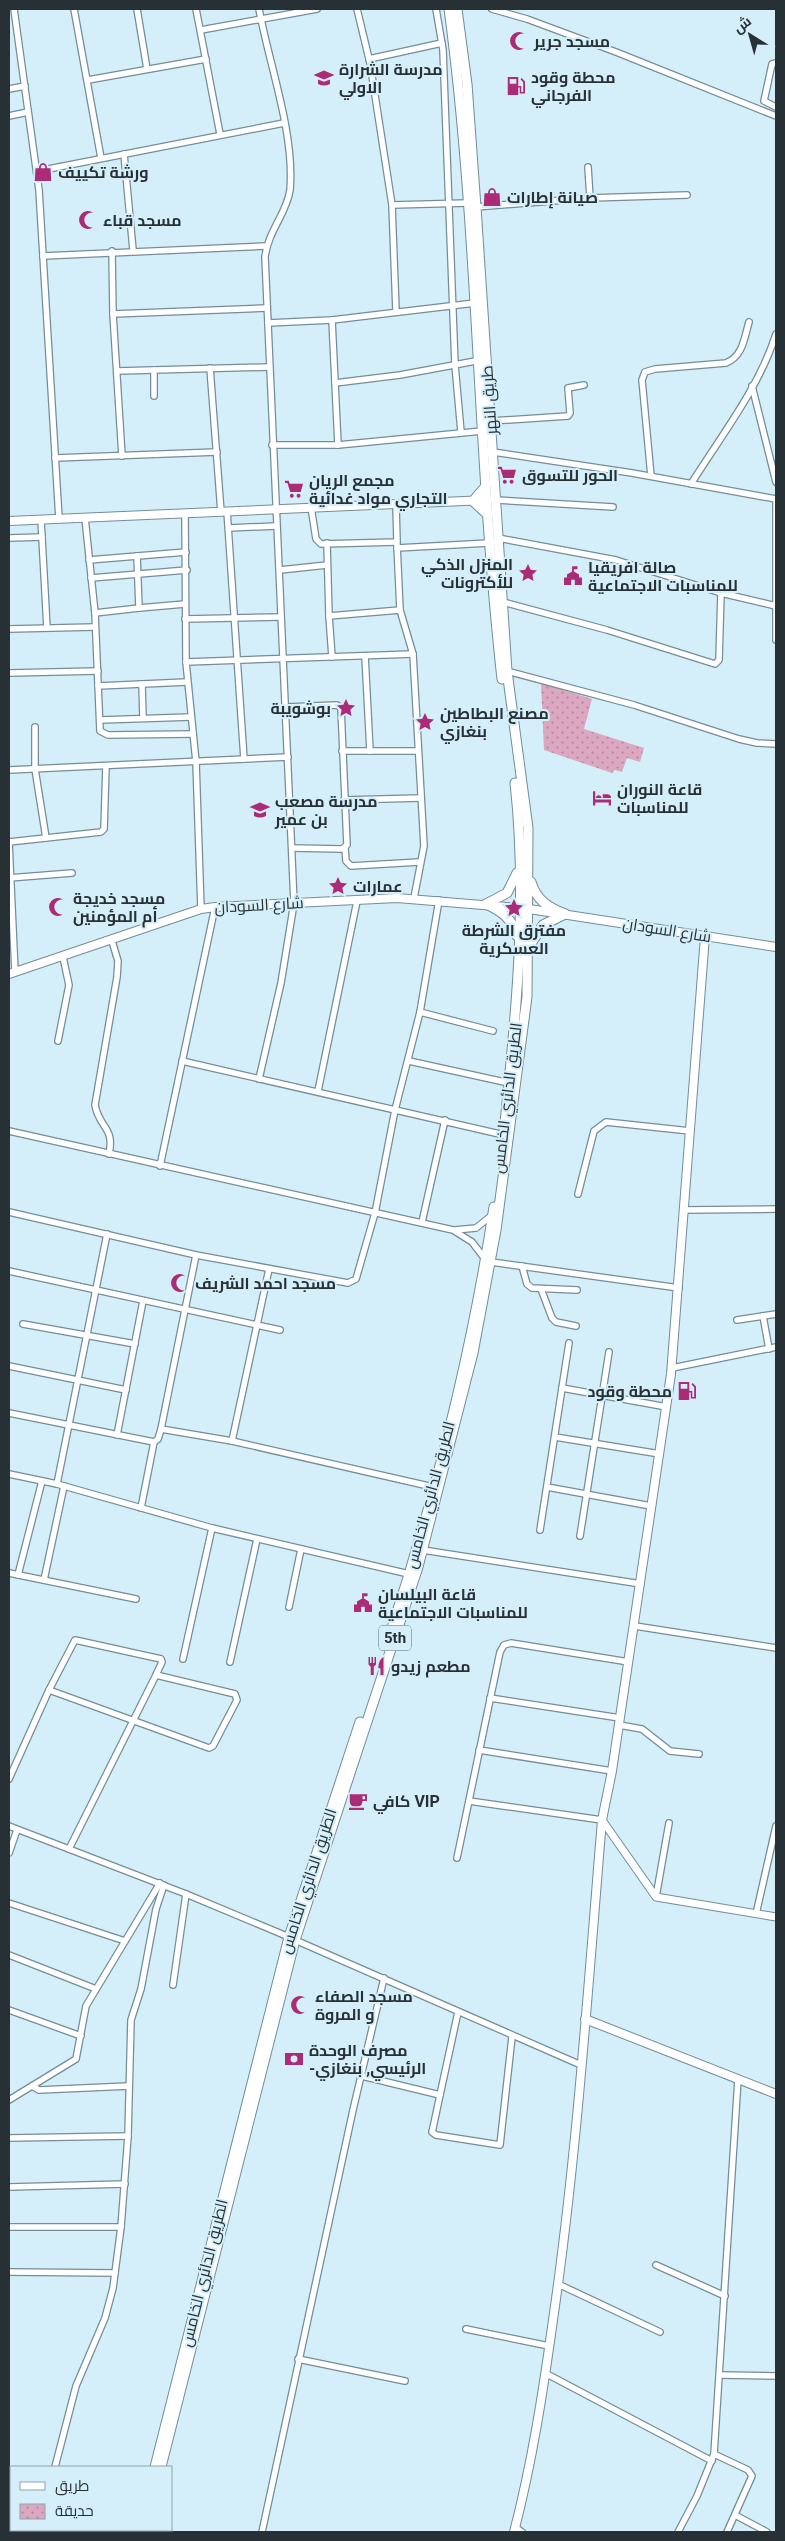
<svg xmlns="http://www.w3.org/2000/svg" width="785" height="2541" font-family="Roboto,Cairo,sans-serif">
<defs>
<pattern id="park-dots" width="8" height="8" patternUnits="userSpaceOnUse" patternTransform="scale(1.25)"><rect width="8" height="8" fill="#dca7c0"/><path d="M2 2h.1M6 6h.1" fill="none" stroke="#b2899d" stroke-width="1.8" stroke-linecap="round"/></pattern>
</defs>
<rect width="100%" height="100%" fill="#d4effa"/>
<polygon fill="url(#park-dots)" points="541,683 592,699 584,729 644,748 640,762 627,758 622,772 615,770 612,773 544,750"/>
<g fill="none" stroke-linecap="round" stroke-linejoin="round">
<g stroke="#748d97" stroke-width="8">
<g id="minor">
<polyline points="14,9 39,190 59,519"/>
<polyline points="74,9 101,158"/>
<polyline points="137,9 147,69"/>
<polyline points="196,9 220,134"/>
<path d="M259 9C269 64 295 134 290 190 287 213 268 231 265 257L294 903 281 983 259 1079"/>
<polyline points="357,9 370,63 392,205 396,311"/>
<polyline points="436,9 443,50 455,365 461,432"/>
<polyline points="492,9 527,19 616,52 776,116"/>
<polyline points="201,30 317,9"/>
<polyline points="369,59 442,43"/>
<polyline points="776,63 772,64 764,101 776,107"/>
<polyline points="88,80 206,59"/>
<polyline points="9,89 25,86"/>
<polyline points="9,116 28,112"/>
<polyline points="124,154 133,250"/>
<polyline points="588,167 590,198"/>
<polyline points="38,171 284,123"/>
<polyline points="392,205 468,203"/>
<polyline points="476,207 590,198 687,195"/>
<polyline points="112,251 113,314 122,456"/>
<polyline points="43,256 266,246"/>
<polyline points="113,314 267,308"/>
<polyline points="332,320 338,445"/>
<polyline points="268,323 332,320 475,303"/>
<polyline points="210,368 221,512"/>
<polyline points="154,370 154,396"/>
<polyline points="117,371 269,367"/>
<polyline points="335,383 400,375 481,360"/>
<polyline points="752,386 776,482"/>
<polyline points="491,421 568,416 570,413 568,388 584,385"/>
<polyline points="272,445 338,445 482,431"/>
<polyline points="493,452 632,473 776,499 776,640"/>
<polyline points="55,458 217,452"/>
<path d="M651 476 642 380 645 372 655 369 726 363C743 356 744 339 749 322"/>
<path d="M691 484C721 436 759 388 776 334"/>
<polyline points="496,500 613,507"/>
<polyline points="311,507 316,539 321,544 397,542 396,505"/>
<polyline points="227,511 244,759"/>
<polyline points="185,513 186,662 196,762 201,909"/>
<polyline points="85,518 95,613"/>
<polyline points="41,520 47,628"/>
<polyline points="229,528 276,526"/>
<polyline points="9,538 42,537"/>
<polyline points="498,538 616,560 721,593 776,606"/>
<polyline points="327,543 329,616 400,610 413,654 424,846 414,898"/>
<polyline points="397,545 400,610"/>
<polyline points="397,548 489,543"/>
<polyline points="137,556 139,608 95,613 100,731 108,735 193,734"/>
<polyline points="89,560 186,552"/>
<polyline points="280,570 327,565"/>
<polyline points="91,578 187,570"/>
<polyline points="503,602 607,630 715,664 719,660 721,593"/>
<polyline points="139,608 185,604"/>
<polyline points="329,616 332,657"/>
<polyline points="185,619 281,617"/>
<polyline points="9,629 95,627"/>
<polyline points="365,656 370,751"/>
<polyline points="186,662 413,654"/>
<polyline points="507,671 634,705 739,739 757,743 776,744"/>
<polyline points="9,673 98,671"/>
<polyline points="142,684 143,718"/>
<polyline points="98,686 187,682"/>
<polyline points="286,707 337,705 341,708 347,845 342,849 292,848"/>
<polyline points="100,720 191,717"/>
<polyline points="35,727 35,769 46,838"/>
<polyline points="342,751 418,751"/>
<polyline points="9,770 288,757"/>
<polyline points="344,800 421,798"/>
<polyline points="9,842 101,832 104,829 106,766"/>
<polyline points="9,842 15,972"/>
<polyline points="345,848 346,861 351,866 419,862"/>
<polyline points="9,878 72,873"/>
<polyline points="420,1012 493,1031"/>
<polyline points="58,1041 69,985 63,957"/>
<polyline points="182,1061 504,1135"/>
<polyline points="409,1061 509,1083"/>
<polyline points="318,1091 357,901"/>
<polyline points="9,1131 453,1230 472,1242 485,1259"/>
<path d="M109 1154C115 1127 99 1128 95 1105L117 977 118 961 112 941"/>
<polyline points="160,1166 215,907"/>
<polyline points="578,1194 594,1131 606,1122 690,1131"/>
<polyline points="685,1210 776,1209"/>
<polyline points="9,1212 196,1255 348,1283 356,1279 375,1213 395,1110 420,1012 439,900"/>
<polyline points="422,1222 445,1120"/>
<polyline points="455,1230 476,1228 491,1216"/>
<polyline points="491,1262 679,1288"/>
<polyline points="522,1266 527,1284 532,1288 577,1290"/>
<polyline points="9,1271 280,1330"/>
<polyline points="541,1289 552,1318 556,1322 576,1326"/>
<polyline points="763,1316 769,1349"/>
<polyline points="737,1320 776,1314"/>
<polyline points="23,1324 135,1344"/>
<polyline points="9,1366 126,1390"/>
<polyline points="672,1368 776,1347"/>
<polyline points="562,1388 667,1407"/>
<polyline points="9,1413 154,1442"/>
<polyline points="161,1429 232,1441 433,1487"/>
<polyline points="117,1435 143,1301"/>
<polyline points="555,1437 660,1454"/>
<polyline points="232,1441 269,1269"/>
<polyline points="9,1474 57,1484 212,1528 409,1574"/>
<polyline points="57,1484 107,1234"/>
<polyline points="547,1487 651,1506"/>
<polyline points="141,1508 154,1442 158,1439 161,1429 196,1255"/>
<polyline points="540,1530 569,1343"/>
<polyline points="580,1536 609,1352"/>
<polyline points="423,1550 641,1584"/>
<polyline points="9,1573 136,1599"/>
<polyline points="18,1575 42,1481"/>
<polyline points="44,1580 64,1486"/>
<polyline points="289,1607 301,1549"/>
<polyline points="635,1626 776,1648"/>
<polyline points="183,1659 212,1528"/>
<polyline points="230,1662 257,1539"/>
<polyline points="49,1690 209,1748 213,1746 237,1700 235,1694 156,1675"/>
<polyline points="490,1698 620,1718"/>
<polyline points="619,1725 642,1729 670,1751 699,1754"/>
<polyline points="479,1750 612,1771"/>
<polyline points="9,1779 49,1690 75,1640 161,1659 162,1662 156,1675 69,1849"/>
<polyline points="469,1801 602,1820"/>
<polyline points="9,1826 186,1894 289,1937"/>
<polyline points="9,1853 17,1830"/>
<polyline points="457,1858 500,1652 504,1645 511,1643 629,1662"/>
<polyline points="656,1897 669,1823"/>
<polyline points="9,1903 125,1941"/>
<polyline points="756,1914 776,1826"/>
<polyline points="295,1940 581,2065"/>
<polyline points="9,1955 96,1989"/>
<polyline points="173,1985 186,1894"/>
<polyline points="9,2010 81,2036"/>
<polyline points="362,2076 440,2095 458,2012"/>
<polyline points="32,2086 39,2090 129,2086"/>
<polyline points="440,2095 433,2128 432,2132 436,2135 500,2145 512,2037"/>
<polyline points="9,2100 76,2059 86,2006 160,1883"/>
<polyline points="9,2138 128,2136"/>
<polyline points="9,2187 125,2184"/>
<polyline points="9,2227 121,2227"/>
<polyline points="656,2265 725,2296"/>
<polyline points="9,2272 115,2273"/>
<polyline points="558,2284 660,2332"/>
<polyline points="466,2329 549,2346"/>
<polyline points="298,2359 405,2381"/>
<polyline points="545,2373 712,2461"/>
<polyline points="720,2375 776,2376"/>
<polyline points="714,2454 748,2470 752,2476 727,2532"/>
<polyline points="55,2467 76,2386 105,2318 113,2288 121,2227 128,2136 131,2020 141,1989 156,1909 164,1885"/>
<polyline points="735,2515 767,2532"/>
<polyline points="515,2527 522,2532"/>
<polyline points="38,2532 38,2530"/>
<polyline points="262,2532 353,2110 384,1978"/>
<polyline points="678,2532 697,2496 714,2454 738,2079"/>
</g>
</g>
<g stroke="#748d97" stroke-width="9">
<polyline id="tertiary" points="602,1820 656,1897 776,1917"/>
</g>
<g stroke="#748d97" stroke-width="10">
<g id="secondary">
<polyline points="9,521 487,500"/>
<polyline points="529,909 776,947"/>
<polyline points="9,974 201,909 215,907 397,898 520,908"/>
<polyline points="585,2019 776,2094"/>
<path d="M514 2532C532 2463 543 2392 553 2320 577 2155 588 1987 602 1820L612 1771 671 1374 705 936"/>
</g>
</g>
<g stroke="#748d97" stroke-width="11">
<g id="primary">
<path d="M449 9C479 231 477 456 502 679"/>
<polyline points="486,486 473,501 488,515"/>
<path d="M531 882C536 900 549 908 565 914"/>
<polyline points="486,904 507,893 517,873"/>
<path d="M486 904C501 911 513 919 517 936"/>
<polyline points="530,945 543,925 565,914"/>
<path d="M504 1132C516 1017 528 899 515 783"/>
<path d="M390 1634C436 1495 472 1351 494 1207"/>
<polyline points="155,2467 289,1937 360,1722"/>
<polyline points="161,2467 295,1940 418,1567 473,1353 496,1230 527,997 528,828 507,671 476,207 467,84 457,9"/>
<polyline points="138,2532 139,2530"/>
<polyline points="145,2532 146,2530"/>
</g>
</g>
<use href="#minor" stroke="#fff" stroke-width="5.5"/>
<use href="#tertiary" stroke="#fff" stroke-width="7"/>
<use href="#secondary" stroke="#fff" stroke-width="8"/>
<use href="#primary" stroke="#fff" stroke-width="9"/>
</g>
<defs>
<g id="mosque-bare" transform="scale(1.5)"><path d="M3.5-4.9A6 6 0 1 0 3.5 4.9A5 5 0 1 1 3.5-4.9Z" fill="#ac2b77" stroke="#d4effa" stroke-width="2.5" paint-order="stroke"/></g>
<g id="school-bare" transform="scale(1.5)"><path d="M0-5L7-2L0 1L-7-2ZM-4 1L0 2.5L4 1V4Q0 6-4 4Z" fill="#ac2b77" stroke="#d4effa" stroke-width="2.5" paint-order="stroke"/></g>
<g id="fuel-bare" transform="scale(1.5)"><path d="M-5.5-6h7V0h2V4h1.3V-2.5L3-4.5l.8-.8L6-3V5H2.5V1h-1V6h-7ZM-4.2-4.7v3.2H.2V-4.7Z" fill="#ac2b77" stroke="#d4effa" stroke-width="2.5" paint-order="stroke"/></g>
<g id="shop-bare" transform="scale(1.5)"><path d="M-5-2.5h2.3a2.7 3.5 0 0 1 5.4 0H5L5.5 6h-11ZM-1.5-2.5h3a1.5 2.3 0 0 0-3 0Z" fill="#ac2b77" stroke="#d4effa" stroke-width="2.5" paint-order="stroke"/></g>
<g id="supermarket-bare" transform="scale(1.5)"><path d="M-6-5.5h2.5l.6 2H6L4.5 2H-2.5L-4.4-4H-6ZM-1.5 3.2a1.3 1.3 0 1 0 .1 0ZM3 3.2a1.3 1.3 0 1 0 .1 0Z" fill="#ac2b77" stroke="#d4effa" stroke-width="2.5" paint-order="stroke"/></g>
<g id="sight-bare" transform="scale(1.5)"><path d="M0-6L1.8-2.2L6-1.7L2.9 1.2L3.7 5.4L0 3.3L-3.7 5.4L-2.9 1.2L-6-1.7L-1.8-2.2Z" fill="#ac2b77" stroke="#d4effa" stroke-width="2.5" paint-order="stroke"/></g>
<g id="civic-bare" transform="scale(1.5)"><path d="M-.6-6.5H3V-4.5H.6V-3L4-1V1h2V6H-6V1h2V-1L-.6-3ZM-1.2 2.5V6h2.4V2.5Z" fill="#ac2b77" stroke="#d4effa" stroke-width="2.5" paint-order="stroke"/></g>
<g id="hotel-bare" transform="scale(1.5)"><path d="M-6-4.5h1.5V1H6V5H4.5V3h-9V5H-6ZM-4 0a1.8 1.8 0 1 1 3.6 0ZM.5 0V-2.5h3Q6-2.5 6 0Z" fill="#ac2b77" stroke="#d4effa" stroke-width="2.5" paint-order="stroke"/></g>
<g id="restaurant-bare" transform="scale(1.5)"><path d="M-5-6h1v4h1v-4h1v4h1v-4h1v5L-1.5 .5V6h-2V.5L-5-1ZM5-6V6H3V1.5H1.5Q1.5-4 5-6Z" fill="#ac2b77" stroke="#d4effa" stroke-width="2.5" paint-order="stroke"/></g>
<g id="cafe-bare" transform="scale(1.5)"><path d="M-5.5-4.5H6V0H3Q3 3.5 0 3.5H-2.5Q-5.5 3.5-5.5 0ZM3-3.2v2h1.7v-2ZM-6 4.5H4V6H-6Z" fill="#ac2b77" stroke="#d4effa" stroke-width="2.5" paint-order="stroke"/></g>
<g id="bank-bare" transform="scale(1.5)"><path d="M-6-4H6V4H-6ZM0-2.3a2.3 2.3 0 1 0 0 4.6a2.3 2.3 0 1 0 0-4.6Z" fill="#ac2b77" stroke="#d4effa" stroke-width="2.5" paint-order="stroke"/></g>
</defs>
<g fill-rule="evenodd">
<use href="#mosque-bare" x="519" y="41"/>
<use href="#school-bare" x="324" y="78"/>
<use href="#fuel-bare" x="516" y="86"/>
<use href="#shop-bare" x="43" y="172"/>
<use href="#shop-bare" x="492" y="197"/>
<use href="#mosque-bare" x="88" y="220"/>
<use href="#supermarket-bare" x="507" y="475"/>
<use href="#supermarket-bare" x="294" y="489"/>
<use href="#sight-bare" x="528" y="573"/>
<use href="#civic-bare" x="573" y="576"/>
<use href="#sight-bare" x="346" y="708"/>
<use href="#sight-bare" x="425" y="722"/>
<use href="#hotel-bare" x="602" y="798"/>
<use href="#school-bare" x="260" y="810"/>
<use href="#sight-bare" x="338" y="886"/>
<use href="#mosque-bare" x="58" y="907"/>
<use href="#sight-bare" x="514" y="908"/>
<use href="#mosque-bare" x="180" y="1283"/>
<use href="#fuel-bare" x="687" y="1391"/>
<use href="#civic-bare" x="363" y="1603"/>
<use href="#restaurant-bare" x="376" y="1666"/>
<use href="#cafe-bare" x="358" y="1801"/>
<use href="#mosque-bare" x="300" y="2005"/>
<use href="#bank-bare" x="294" y="2059"/>
</g>
<g text-anchor="middle" dominant-baseline="central" stroke-width="4" stroke-linejoin="round" paint-order="stroke">
<rect fill="#d4effa" stroke="#5b6a70" stroke-width="1" x="379" y="1625.5" width="32" height="25" rx="4"/>
<g font-size="15" font-weight="bold" fill="#273135">
<text x="395" y="1638">5th</text>
</g>
<g font-size="16" font-weight="bold" fill="#273135" stroke="#d4effa" text-anchor="start">
<text x="534" y="41">مسجد جرير</text>
<text x="339" y="69">مدرسة الشرارة<tspan x="339" dy="18">الاولي</tspan></text>
<text x="531" y="77">محطة وقود<tspan x="531" dy="18">الفرجاني</tspan></text>
<text x="58" y="172">ورشة تكييف</text>
<text x="507" y="197">صيانة إطارات</text>
<text x="103" y="220">مسجد قباء</text>
<text x="522" y="475">الحور للتسوق</text>
<text x="309" y="480">مجمع الريان<tspan x="309" dy="18">التجاري مواد غدائية</tspan></text>
<text x="513" y="564" text-anchor="end">المنزل الذكي<tspan x="513" dy="18">للأكترونات</tspan></text>
<text x="588" y="567">صالة افريقيا<tspan x="588" dy="18">للمناسبات الاجتماعية</tspan></text>
<text x="331" y="708" text-anchor="end">بوشويبة</text>
<text x="440" y="713">مصنع البطاطين<tspan x="440" dy="18">بنغازي</tspan></text>
<text x="617" y="789">قاعة النوران<tspan x="617" dy="18">للمناسبات</tspan></text>
<text x="275" y="801">مدرسة مصعب<tspan x="275" dy="18">بن عمير</tspan></text>
<text x="353" y="886">عمارات</text>
<text x="73" y="898">مسجد خديجة<tspan x="73" dy="18">أم المؤمنين</tspan></text>
<text x="514" y="930" text-anchor="middle">مفترق الشرطة<tspan x="514" dy="18">العسكرية</tspan></text>
<text x="195" y="1283">مسجد احمد الشريف</text>
<text x="672" y="1391" text-anchor="end">محطة وقود</text>
<text x="378" y="1594">قاعة البيلسان<tspan x="378" dy="18">للمناسبات الاجتماعية</tspan></text>
<text x="391" y="1666">مطعم زيدو</text>
<text x="373" y="1801">كافي VIP</text>
<text x="315" y="1996">مسجد الصفاء<tspan x="315" dy="18">و المروة</tspan></text>
<text x="309" y="2050">مصرف الوحدة<tspan x="309" dy="18">-الرئيسي, بنغازي</tspan></text>
</g>
<g font-size="16" fill="#273135" stroke="#d4effa">
<text transform="translate(489 400) rotate(-94)">طريق النهر</text>
<text transform="translate(259 905) rotate(-3)">شارع السودان</text>
<text transform="translate(667 930) rotate(9)">شارع السودان</text>
<text transform="translate(507 1098) rotate(-83)">الطريق الدائري الخامس</text>
<text transform="translate(430 1495) rotate(-75)">الطريق الدائري الخامس</text>
<text transform="translate(308 1881) rotate(-72)">الطريق الدائري الخامس</text>
<text transform="translate(204 2273) rotate(-76)">الطريق الدائري الخامس</text>
</g>
</g>
<rect width="785" height="2541" fill="none" stroke="#273135" stroke-width="20"/>
<rect x="10" y="2466" width="162" height="65" fill="#d4effa" stroke="#8fa3ab"/>
<rect x="20" y="2482" width="25" height="8" fill="#ffffff" stroke="#8fa3ab"/>
<text x="55" y="2491" font-size="15" fill="#273135">طريق</text>
<rect x="20" y="2504" width="25" height="15" fill="url(#park-dots)" stroke="#8fa3ab"/>
<text x="55" y="2516" font-size="15" fill="#273135">حديقة</text>
<g transform="translate(750 35) rotate(323)" stroke="#d4effa" stroke-width="4" paint-order="stroke">
<path d="M0-4L9 19L0 12L-9 19Z" fill="#273135"/>
<text y="-8" font-size="14" font-weight="bold" text-anchor="middle" fill="#273135">ش</text>
</g>
</svg>
